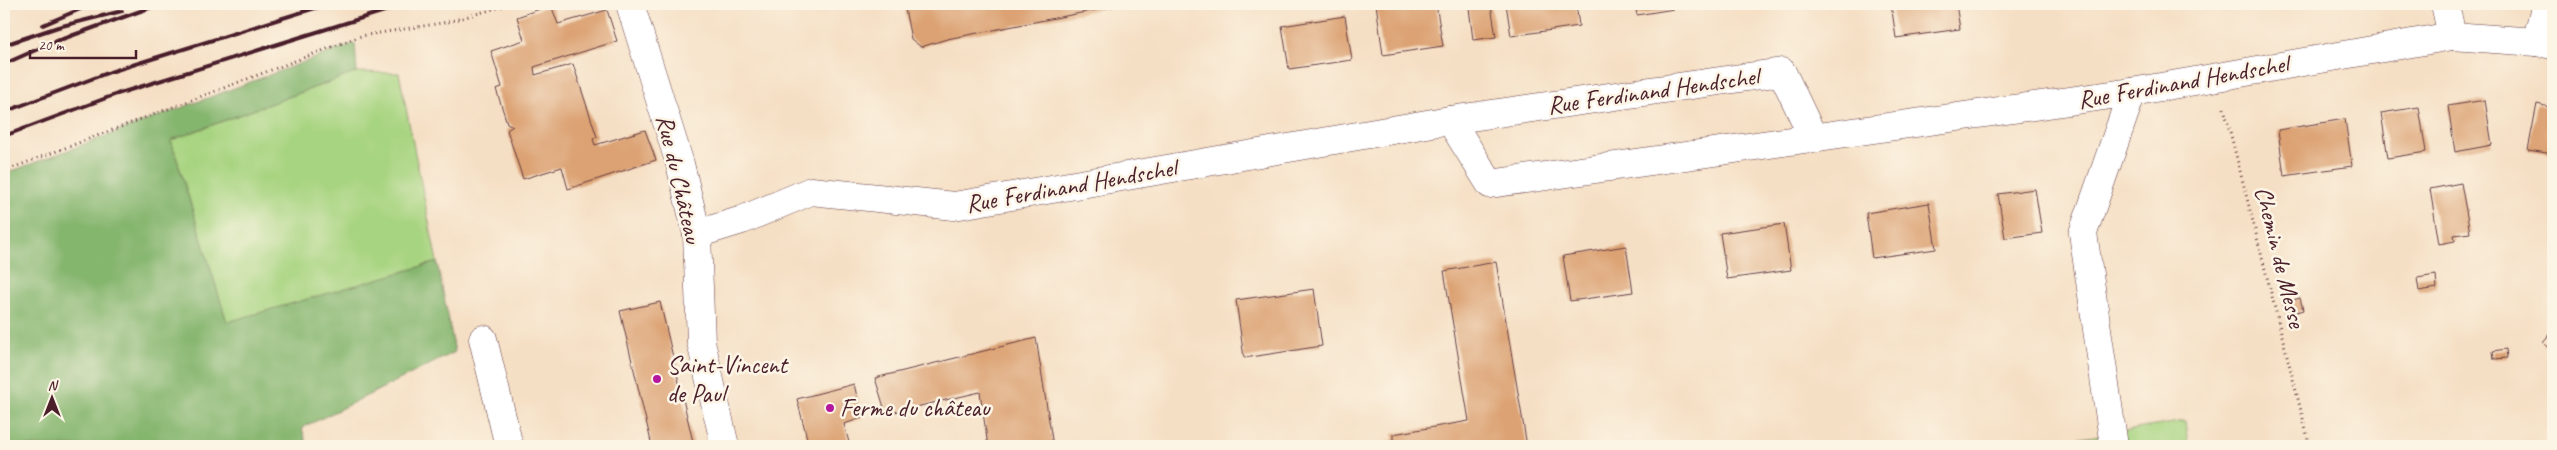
<svg xmlns="http://www.w3.org/2000/svg" width="2557" height="450" font-family="Caveat,sans-serif">
<rect width="100%" height="100%" fill="#fcf5e5"/>
<filter id="ink" filterUnits="userSpaceOnUse"><feTurbulence type="fractalNoise" baseFrequency=".02" numOctaves="2"/><feDisplacementMap in="SourceGraphic" scale="10" xChannelSelector="R" yChannelSelector="G"/><feConvolveMatrix kernelMatrix="1 2 1 2 8 2 1 2 1" color-interpolation-filters="sRGB"/></filter>
<filter id="wash" filterUnits="userSpaceOnUse"><feTurbulence type="fractalNoise" baseFrequency=".0096" numOctaves="4" result="noise"/><feDisplacementMap in="SourceGraphic" scale="20" xChannelSelector="R" yChannelSelector="G"/><feGaussianBlur stdDeviation="1.12" result="paint"/><feColorMatrix in="noise" values="0 0 0 0 0 0 0 0 0 0 0 0 0 0 0 0 0 1.4 0 .05"/><feComposite in="paint" operator="in"/></filter>
<g filter="url(#wash)">
<rect width="100%" height="100%" fill="#f5dfc4"/>
<g fill="#a7d480" stroke="#787a56">
<polygon points="357,72 399,73 437,262 227,323 171,140"/>
<polygon points="2185,421 2188,446 2033,446"/>
</g>
<polygon fill="#85b66e" stroke="#686a4c" points="355,43 357,72 171,140 227,322 437,262 455,352 302,428 307,446 4,446 4,174"/>
<g id="blocks">
<g fill="#dca273">
<polygon points="904,4 1122,4 1122,5 947,39 921,47 911,39"/>
<polygon points="1376,4 1436,4 1443,46 1383,55"/>
<polygon points="1506,4 1576,4 1579,26 1511,36"/>
<polygon points="1635,4 1673,4 1674,9 1637,15"/>
<polygon points="1891,4 1956,4 1960,29 1896,38"/>
<polygon points="551,5 558,24 607,10 617,41 534,67 535,75 573,64 597,137 593,139 595,145 645,130 656,160 568,189 562,167 523,179 507,130 513,126 507,123 496,89 502,87 491,51 524,40 517,17"/>
<polygon points="1491,5 1496,37 1473,40 1469,8"/>
<polygon points="1345,16 1352,60 1289,69 1282,26"/>
<polygon points="2485,100 2492,145 2455,152 2448,106"/>
<polygon points="2537,104 2553,108 2553,154 2528,150"/>
<polygon points="2419,107 2426,152 2388,158 2381,113"/>
<polygon points="2345,119 2352,166 2284,176 2278,130"/>
<polygon points="2461,183 2470,233 2454,235 2455,241 2439,244 2430,189"/>
<polygon points="2035,189 2042,233 2005,238 1998,194"/>
<polygon points="1929,203 1936,249 1872,258 1866,213"/>
<polygon points="1784,224 1791,270 1727,279 1720,233"/>
<polygon points="1626,246 1633,292 1570,301 1563,256"/>
<polygon points="1496,262 1527,446 1369,446 1393,440 1393,434 1469,421 1444,271"/>
<polygon points="2436,275 2437,288 2419,291 2417,278"/>
<polygon points="1314,289 1322,346 1244,358 1236,300"/>
<polygon points="2300,298 2303,310 2287,315 2283,303"/>
<polygon points="660,302 694,446 652,446 620,311"/>
<polygon points="2552,332 2553,333 2553,352 2543,343"/>
<polygon points="1036,338 1053,446 988,446 980,392 886,414 875,378"/>
<polygon points="2506,349 2507,358 2494,359 2493,351"/>
<polygon points="854,384 862,418 844,424 850,446 809,446 797,399"/>
</g>
</g>
</g>
<g filter="url(#ink)">
<use href="#blocks" fill-opacity="0" stroke="#643c42" stroke-width="1"/>
<g fill="none" stroke-linecap="round" stroke-linejoin="round">
<g stroke="#643c42" stroke-width="29">
<g id="minor">
<polyline points="630,4 680,164 697,234 701,342 725,446"/>
<polyline points="2445,4 2452,36"/>
<polyline points="2536,42 2546,4"/>
<polyline points="1450,120 1490,184 2132,92 2452,36 2536,42 2553,45"/>
<polyline points="697,234 742,220 811,191 954,206 1450,120 1782,72 1814,139"/>
<polyline points="483,339 509,446"/>
<polyline points="2114,446 2083,233 2132,92"/>
</g>
</g>
<g stroke="#643c42" stroke-width="3" stroke-dasharray="1 4" stroke-linecap="butt">
<polyline points="2224,108 2310,446"/>
<polyline points="4,171 361,36 448,22 511,4"/>
</g>
<use href="#minor" stroke="#fff" stroke-width="28"/>
<g stroke="#4a1f2b" stroke-width="4">
<polyline points="43,25 92,4"/>
<polyline points="4,45 58,27 122,11"/>
<polyline points="4,64 54,42 160,4"/>
<polyline points="4,112 110,72 328,4"/>
<polyline points="4,136 117,94 407,4"/>
</g>
</g>
</g>
<g fill="#b5179e" stroke="#fcf5e5" stroke-width="2">
<circle cx="657" cy="379" r="5"/>
<circle cx="830" cy="408" r="5"/>
</g>
<g text-anchor="middle" dominant-baseline="central" stroke-width="5" stroke-linejoin="round" paint-order="stroke">
<g font-size="25" fill="#4a1f2b" stroke="#fcf5e5">
<text transform="translate(2183 82) rotate(-10)">Rue Ferdinand Hendschel</text>
<text transform="translate(1653 91) rotate(-8)">Rue Ferdinand Hendschel</text>
<text transform="translate(679 179) rotate(77)">Rue du Château</text>
<text transform="translate(1071 186) rotate(-10)">Rue Ferdinand Hendschel</text>
<text transform="translate(2280 257) rotate(76)">Chemin de Messe</text>
</g>
<g font-size="25" fill="#4a1f2b" stroke="#fcf5e5" text-anchor="start">
<text x="667" y="365">Saint-Vincent<tspan x="667" dy="29">de Paul</tspan></text>
<text x="840" y="408">Ferme du château</text>
</g>
</g>
<rect width="2557" height="450" fill="none" stroke="#fcf5e5" stroke-width="20"/>
<g transform="translate(52 398)" stroke="#fcf5e5" stroke-width="4" paint-order="stroke">
<path d="M0-4L9 19L0 12L-9 19Z" fill="#4a1f2b"/>
<text y="-8" font-size="14" font-weight="bold" text-anchor="middle" fill="#4a1f2b">N</text>
</g>
<path d="M30 50v8h106v-8" fill="none" stroke="#4a1f2b" stroke-width="2.5"/>
<text x="38" y="50" font-size="15" fill="#4a1f2b" stroke="#fcf5e5" stroke-width="4" paint-order="stroke">20 m</text>
</svg>
